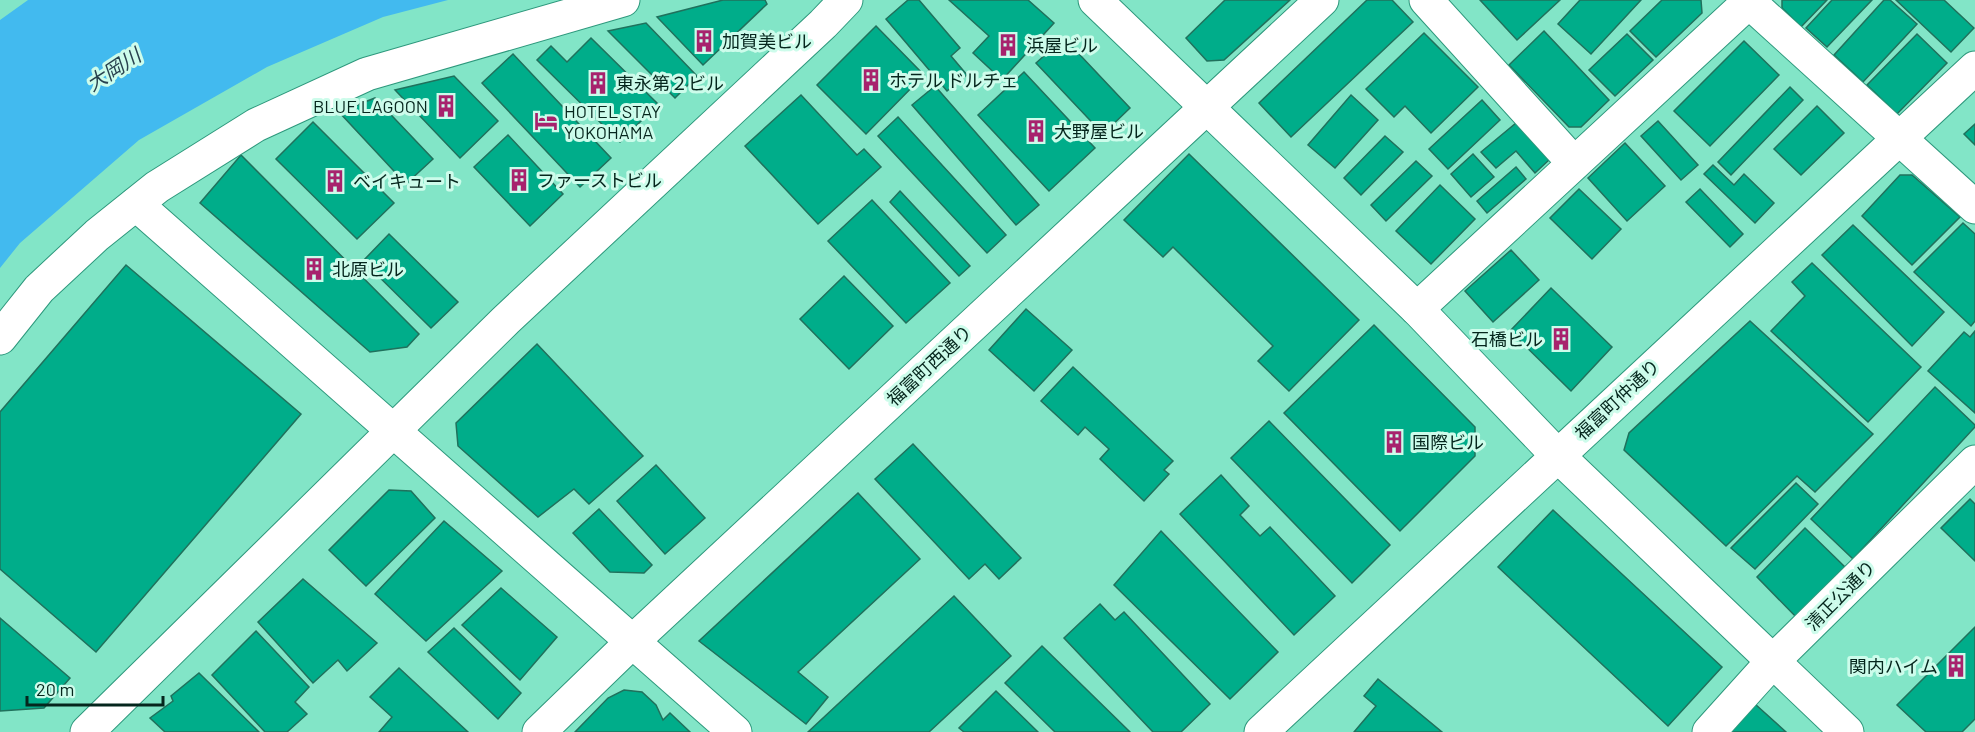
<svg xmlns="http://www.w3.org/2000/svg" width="1975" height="732" font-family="Barlow,'Noto Sans JP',sans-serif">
<rect width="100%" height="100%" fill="#82e5c7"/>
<polygon fill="#42baef" points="28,0 448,0 383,17 267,67 139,140 20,243 0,268 0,20"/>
<g fill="#00ad8a" stroke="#20715c" stroke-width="1.5">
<polygon points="723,0 765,0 767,4 703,65 657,17"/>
<polygon points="908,0 919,0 960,48 951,56 967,75 947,91 886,19"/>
<polygon points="949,0 1028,0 1054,23 1002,80 973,53 989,36"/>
<polygon points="1225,0 1290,0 1224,60 1207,61 1186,38"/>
<polygon points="1367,0 1392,0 1413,22 1291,137 1259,103"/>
<polygon points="1480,0 1560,0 1517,40"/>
<polygon points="1580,0 1641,0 1591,54 1558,24"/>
<polygon points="1662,0 1701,0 1702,13 1656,57 1630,31"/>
<polygon points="1782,0 1827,0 1801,27 1782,8"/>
<polygon points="1832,0 1872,0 1827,47 1806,28"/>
<polygon points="1884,0 1890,0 1917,24 1863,82 1834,55"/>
<polygon points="1896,0 1944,0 1974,28 1951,52"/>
<polygon points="646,23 697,76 675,98 608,31"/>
<polygon points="876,26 924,75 866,134 817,85"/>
<polygon points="1544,31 1609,100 1581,127 1569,127 1509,65"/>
<polygon points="1424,33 1478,87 1431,133 1405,106 1394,117 1366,89"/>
<polygon points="1627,34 1653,60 1615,96 1589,70"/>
<polygon points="1917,34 1947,63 1897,114 1867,85"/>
<polygon points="591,38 658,104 620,142 537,60 551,46 567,62"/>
<polygon points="1064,38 1130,108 1103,134 1036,63"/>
<polygon points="1744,41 1779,75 1710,146 1674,111"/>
<polygon points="513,54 611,158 580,187 482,83"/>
<polygon points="1024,72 1095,148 1049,191 978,115"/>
<polygon points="454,76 498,121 460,158 395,90"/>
<polygon points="935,86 1039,205 1016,225 912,105"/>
<polygon points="1790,87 1803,100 1731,175 1718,162"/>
<polygon points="801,95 857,155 864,149 881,167 818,224 745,146"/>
<polygon points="1351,95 1378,120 1335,168 1308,145"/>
<polygon points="375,98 433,159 406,184 339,112"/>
<polygon points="1482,100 1500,120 1448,169 1429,149"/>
<polygon points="1817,106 1844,133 1801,175 1774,149"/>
<polygon points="898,117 1006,235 987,253 878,136"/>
<polygon points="1658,121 1698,165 1681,180 1641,136"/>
<polygon points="313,122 394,203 357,239 276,159"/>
<polygon points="1516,123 1549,160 1535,173 1516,151 1496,168 1481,152"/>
<polygon points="1975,124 1975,145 1964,134"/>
<polygon points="508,135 563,194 530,226 474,167"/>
<polygon points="1385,136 1403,152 1361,195 1344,178"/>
<polygon points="1625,143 1665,186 1627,221 1588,178"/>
<polygon points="1189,154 1359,320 1289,391 1258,361 1273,346 1173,247 1163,257 1124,220"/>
<polygon points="1473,154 1494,177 1471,197 1451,174"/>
<polygon points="241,155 419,334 407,347 370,352 200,203"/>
<polygon points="1416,161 1432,176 1386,221 1371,205"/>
<polygon points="1713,165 1734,185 1744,174 1774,203 1755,223 1704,174"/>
<polygon points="1516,167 1526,179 1487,213 1477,201"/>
<polygon points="1900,175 1912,175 1960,217 1912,265 1862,216"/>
<polygon points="1440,185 1475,219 1431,264 1396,231"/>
<polygon points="1579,189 1621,229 1592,259 1550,218"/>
<polygon points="1700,189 1743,234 1730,247 1686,202"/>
<polygon points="900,191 970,266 959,276 890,202"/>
<polygon points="872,200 950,283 906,323 828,241"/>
<polygon points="1963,223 1975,234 1975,321 1971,326 1914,272"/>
<polygon points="1853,225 1944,312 1912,346 1822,255"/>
<polygon points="389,234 458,302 431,328 363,261"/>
<polygon points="1511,250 1539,280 1493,322 1465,291"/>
<polygon points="1812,263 1921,367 1868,422 1771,331 1805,296 1792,282"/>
<polygon points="126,265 301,414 96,652 0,569 0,412"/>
<polygon points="844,276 893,326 849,369 800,319"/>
<polygon points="1551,288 1612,347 1571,391 1510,331"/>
<polygon points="1026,309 1072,350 1034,391 989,350"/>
<polygon points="1750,321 1873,434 1815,492 1797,476 1726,546 1624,450 1629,433"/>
<polygon points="1374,325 1475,427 1475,456 1400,531 1284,413"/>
<polygon points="1975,331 1975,413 1928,371 1964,332 1970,337"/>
<polygon points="537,344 643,456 589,504 574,489 538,517 458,446 456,423"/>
<polygon points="1073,367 1173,461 1164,470 1169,474 1144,501 1100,459 1109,449 1085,427 1078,435 1041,401"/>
<polygon points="1935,387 1975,425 1975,427 1853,559 1811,519"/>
<polygon points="1269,421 1390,545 1352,583 1231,458"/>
<polygon points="913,444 1021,558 999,579 985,564 969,579 875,479"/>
<polygon points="656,465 705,518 665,554 617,501"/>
<polygon points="1221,475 1249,506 1240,515 1260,536 1270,527 1335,596 1294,635 1180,514"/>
<polygon points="1796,483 1818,504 1755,569 1731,548"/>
<polygon points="389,490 411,491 435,518 366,586 329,550"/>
<polygon points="858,493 920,559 798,672 828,697 806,724 699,641"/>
<polygon points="1970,499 1975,504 1975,561 1941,528"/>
<polygon points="599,509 652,565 644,573 610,572 573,533"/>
<polygon points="1553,510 1722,667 1668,726 1498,567"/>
<polygon points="444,521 502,571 426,641 375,594"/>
<polygon points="1805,528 1845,567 1797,618 1757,577"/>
<polygon points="1161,531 1278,652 1230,699 1114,585"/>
<polygon points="303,579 377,643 347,671 338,660 313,683 258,622"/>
<polygon points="501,588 557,637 520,680 462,625"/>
<polygon points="954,596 1011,656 929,732 808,732"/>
<polygon points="1100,604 1115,620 1124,612 1210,704 1181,732 1153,732 1064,638"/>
<polygon points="0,618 70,678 44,708 0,711"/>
<polygon points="1975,627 1975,719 1962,732 1926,732 1897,705"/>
<polygon points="454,628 521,693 498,719 428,652"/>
<polygon points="256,631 309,687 295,702 307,714 287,732 265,732 212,675"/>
<polygon points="1042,646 1130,732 1055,732 1005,683"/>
<polygon points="399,668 468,732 379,732 392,717 370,697"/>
<polygon points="199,673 259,732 165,732 150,718 173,701 171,696"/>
<polygon points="1378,679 1442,732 1354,732 1376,706 1364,696"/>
<polygon points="624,690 642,692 656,705 663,720 670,713 690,732 575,732 608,698"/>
<polygon points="996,691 1038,732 964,732 959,728"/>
<polygon points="1755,704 1786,732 1728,732"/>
</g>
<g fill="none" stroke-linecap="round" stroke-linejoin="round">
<g stroke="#2d987c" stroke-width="35">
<g id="minor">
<polyline points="1095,0 1417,309 1557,455 1847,732"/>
<polyline points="1426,0 1574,163"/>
<polyline points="1747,0 1975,207"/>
<polyline points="136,204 735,732"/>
<polyline points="1417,309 1751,0"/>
<polyline points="0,338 39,289 97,235 157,187 256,125 367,74 623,0"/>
<polyline points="87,732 506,320 823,24 846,0"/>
<polyline points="539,732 632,642 1322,0"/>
<polyline points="1261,732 1975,68"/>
<polyline points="1709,732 1773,661 1975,462"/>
</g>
</g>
<use href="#minor" stroke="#fff" stroke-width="33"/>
</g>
<defs>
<g id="building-bare" transform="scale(1.8)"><path d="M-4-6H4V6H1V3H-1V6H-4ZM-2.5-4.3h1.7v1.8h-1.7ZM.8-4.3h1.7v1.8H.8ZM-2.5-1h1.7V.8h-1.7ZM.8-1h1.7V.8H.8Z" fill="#a7226d" stroke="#cdfceb" stroke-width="2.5" paint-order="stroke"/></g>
<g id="hotel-bare" transform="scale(1.8)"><path d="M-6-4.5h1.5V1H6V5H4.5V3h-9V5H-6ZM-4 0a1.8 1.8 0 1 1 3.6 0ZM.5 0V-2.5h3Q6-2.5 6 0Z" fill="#a7226d" stroke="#cdfceb" stroke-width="2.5" paint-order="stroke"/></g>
</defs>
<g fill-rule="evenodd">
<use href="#building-bare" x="704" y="41"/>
<use href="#building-bare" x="1008" y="45"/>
<use href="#building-bare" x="871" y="80"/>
<use href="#building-bare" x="598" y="83"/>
<use href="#building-bare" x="446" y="106"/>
<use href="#hotel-bare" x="546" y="121"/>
<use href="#building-bare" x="1036" y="131"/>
<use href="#building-bare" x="519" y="180"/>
<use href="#building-bare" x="335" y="181"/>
<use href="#building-bare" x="314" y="269"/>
<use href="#building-bare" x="1561" y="339"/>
<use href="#building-bare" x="1394" y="442"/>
<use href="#building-bare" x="1956" y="666"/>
</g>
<g text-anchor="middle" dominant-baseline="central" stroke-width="6" stroke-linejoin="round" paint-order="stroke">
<g font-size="18" fill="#05261d" stroke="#cdfceb" text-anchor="start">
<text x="722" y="41">加賀美ビル</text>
<text x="1026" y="45">浜屋ビル</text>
<text x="889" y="80">ホテル ドルチェ</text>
<text x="616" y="83">東永第２ビル</text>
<text x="428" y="106" text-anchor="end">BLUE LAGOON</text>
<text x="564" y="111">HOTEL STAY<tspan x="564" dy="21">YOKOHAMA</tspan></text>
<text x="1054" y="131">大野屋ビル</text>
<text x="537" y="180">ファーストビル</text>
<text x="353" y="181">ベイキュート</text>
<text x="332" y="269">北原ビル</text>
<text x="1543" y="339" text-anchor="end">石橋ビル</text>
<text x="1412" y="442">国際ビル</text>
<text x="1938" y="666" text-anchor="end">関内ハイム</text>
</g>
<g font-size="18" fill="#05261d" stroke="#cdfceb">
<text transform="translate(929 365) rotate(-43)">福富町西通り</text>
<text transform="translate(1617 399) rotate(-43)">福富町仲通り</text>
<text transform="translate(1840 595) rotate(-45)">清正公通り</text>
</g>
<g font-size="20" font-style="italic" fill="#29424f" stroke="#cdfceb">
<text transform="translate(113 69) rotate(-33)">大岡川</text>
</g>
</g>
<path d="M27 696v9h136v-9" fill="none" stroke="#05261d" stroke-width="3"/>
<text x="36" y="696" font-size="18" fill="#05261d" stroke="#cdfceb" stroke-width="4.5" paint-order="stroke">20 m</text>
</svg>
